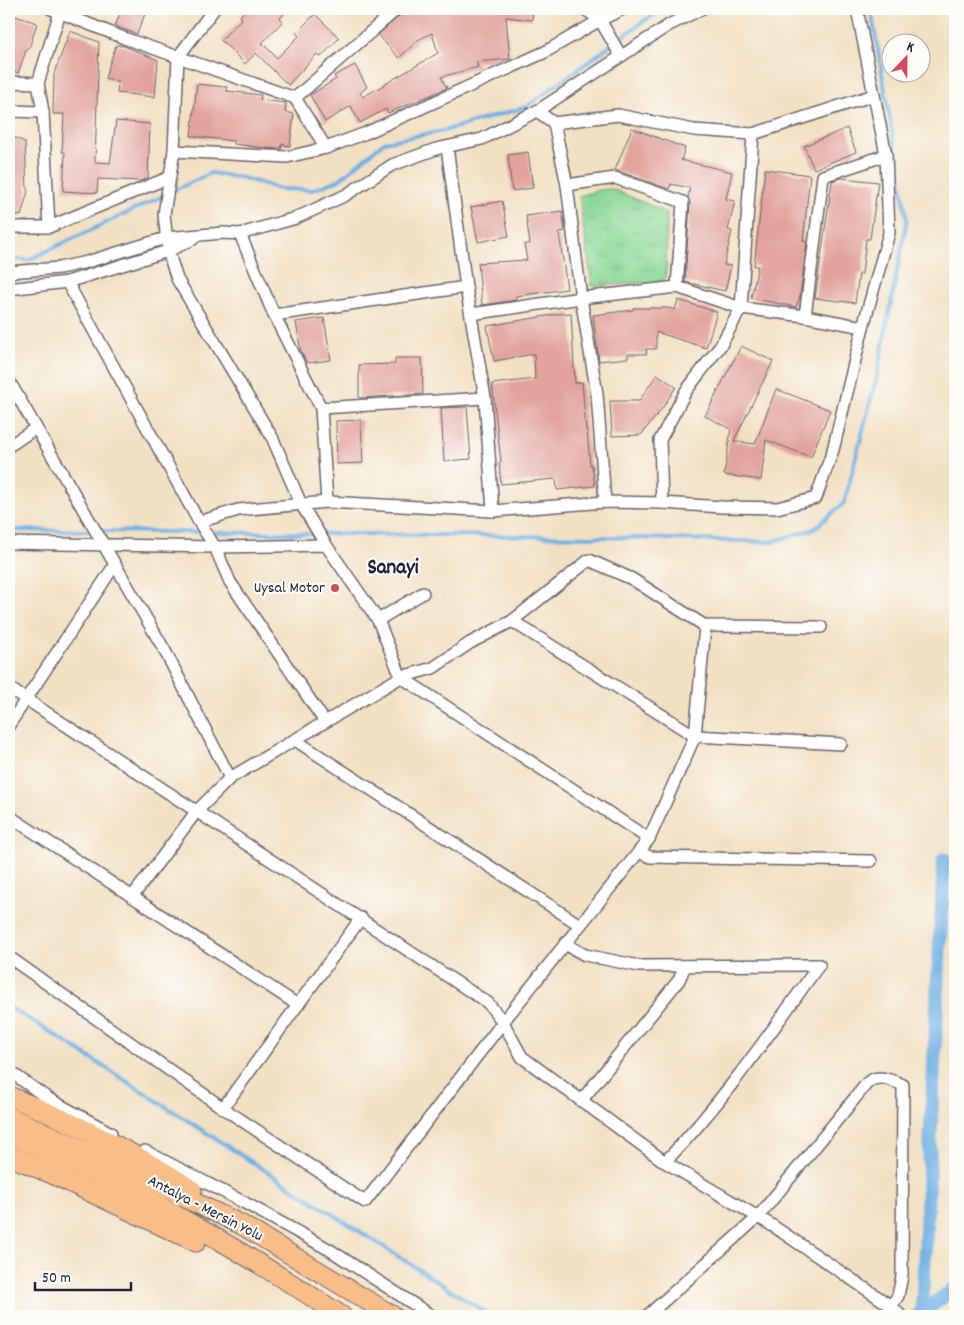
<svg xmlns="http://www.w3.org/2000/svg" width="964" height="1325" font-family="Dekko,sans-serif">
<defs>
<pattern id="park-tufts" width="24" height="20" patternUnits="userSpaceOnUse" patternTransform="scale(1.25)"><rect width="24" height="20" fill="#8ad897"/><path d="M3 7l-1-3M5 7V3M7 7l1-3M15 17l-1-3M17 17v-4M19 17l1-3" fill="none" stroke="#77b983"/></pattern>
</defs>
<rect width="100%" height="100%" fill="#fdfcf7"/>
<filter id="ink" filterUnits="userSpaceOnUse"><feTurbulence type="fractalNoise" baseFrequency=".02" numOctaves="2"/><feDisplacementMap in="SourceGraphic" scale="10" xChannelSelector="R" yChannelSelector="G"/><feConvolveMatrix kernelMatrix="1 2 1 2 8 2 1 2 1" color-interpolation-filters="sRGB"/></filter>
<filter id="wash" filterUnits="userSpaceOnUse"><feTurbulence type="fractalNoise" baseFrequency=".0096" numOctaves="4" result="noise"/><feDisplacementMap in="SourceGraphic" scale="20" xChannelSelector="R" yChannelSelector="G"/><feGaussianBlur stdDeviation="1.12" result="paint"/><feColorMatrix in="noise" values="0 0 0 0 0 0 0 0 0 0 0 0 0 0 0 0 0 1.4 0 .05"/><feComposite in="paint" operator="in"/></filter>
<g filter="url(#wash)">
<rect width="100%" height="100%" fill="#f2e0c3"/>
<polygon fill="url(#park-tufts)" stroke="#567d69" points="613,189 667,213 666,277 662,282 592,286 579,196 599,190"/>
<g fill="none" stroke-linecap="round" stroke-linejoin="round">
<g stroke="#70b1e4" stroke-width="4">
<polyline points="9,258 28,260 211,173 243,178 280,189 312,190 339,180 384,142 443,131 526,107 644,21 664,9"/>
<polyline points="9,530 602,537 771,542 814,529 844,503 877,376 907,220 871,9"/>
<polyline points="9,1007 39,1025 491,1316"/>
</g>
<g stroke="#70b1e4" stroke-width="14">
<polyline points="922,1312 944,859"/>
<polyline points="917,1316 955,1288"/>
</g>
</g>
<g id="blocks">
<g fill="#e2a39d">
<polygon points="122,9 147,9 137,34 115,26"/>
<polygon points="247,9 289,9 280,18 283,21 262,43 277,58 299,36 296,33 315,14 339,38 321,57 317,54 288,85 256,53 245,64 221,40 242,18 240,16"/>
<polygon points="407,9 533,9 532,20 506,17 510,59 476,62 478,67 441,77 447,88 388,113 386,109 360,123 351,106 325,122 310,95 336,79 334,76 355,65 367,87 360,93 363,97 438,53 432,33 418,40 399,58 378,35"/>
<polygon points="9,14 37,23 29,49 27,48 18,73 9,70"/>
<polygon points="70,31 99,42 95,162 110,163 116,121 150,124 148,178 140,181 98,179 97,193 63,191 65,152 62,152 64,114 53,114 54,74"/>
<polygon points="116,45 124,46 158,60 155,97 117,93 118,82 105,78"/>
<polygon points="197,84 227,87 227,91 261,95 260,100 286,103 285,112 294,114 290,146 282,144 281,149 264,148 234,144 234,141 191,136"/>
<polygon points="632,128 685,148 681,160 732,172 726,199 735,201 728,230 732,231 724,265 731,266 725,291 685,282 690,203 688,197 690,188 671,184 669,189 615,170"/>
<polygon points="847,128 856,152 814,169 804,146"/>
<polygon points="9,135 25,142 27,190 28,191 21,216 9,213 9,194 13,180 9,179"/>
<polygon points="528,152 533,188 512,191 508,155"/>
<polygon points="765,169 810,175 803,241 807,242 800,296 796,307 751,298 758,266 754,266"/>
<polygon points="842,178 878,182 870,239 866,239 862,274 859,274 855,303 815,298 832,181"/>
<polygon points="502,201 509,236 478,242 471,207"/>
<polygon points="562,211 565,231 559,232 567,289 516,296 516,300 482,305 478,263 527,260 524,244 530,244 526,216"/>
<polygon points="678,300 717,312 706,348 656,332 656,349 646,349 647,354 628,354 628,358 599,361 593,315 633,310 633,308 668,308 675,310"/>
<polygon points="571,313 575,383 582,382 586,430 587,430 590,465 592,465 595,486 557,490 556,479 501,484 499,463 501,462 492,384 535,379 534,354 494,361 487,326 558,314"/>
<polygon points="324,318 331,360 307,363 301,352 296,322"/>
<polygon points="741,346 773,361 734,441 755,444 776,389 830,410 811,457 766,440 761,480 724,475 731,429 705,416"/>
<polygon points="395,358 422,358 423,394 359,398 359,365 395,364"/>
<polygon points="657,374 676,387 661,410 641,435 612,436 610,401 639,401"/>
<polygon points="467,407 471,459 444,461 441,408"/>
<polygon points="361,420 363,463 337,464 336,421"/>
</g>
</g>
</g>
<g filter="url(#ink)">
<use href="#blocks" fill-opacity="0" stroke="#6b646b" stroke-width="1"/>
<g fill="none" stroke-linecap="round" stroke-linejoin="round">
<g stroke="#6b646b" stroke-width="14">
<g id="minor">
<polyline points="51,9 124,38 295,98 326,148 366,133 545,52 600,20 623,9"/>
<polyline points="214,9 178,57 174,151 164,214 168,251 177,279 272,437 301,504 326,545"/>
<polyline points="585,9 600,20 621,56"/>
<polyline points="857,9 874,95"/>
<polyline points="9,82 38,83"/>
<polyline points="295,98 397,9"/>
<polyline points="9,111 43,112"/>
<polyline points="554,123 567,185 581,298 597,394 605,502"/>
<polyline points="447,147 466,287 485,398 493,511"/>
<polyline points="174,151 287,157 326,148"/>
<polyline points="567,185 615,178 683,202 677,287"/>
<polyline points="9,227 49,227 43,112 38,83 61,9"/>
<polyline points="49,227 170,177"/>
<polyline points="240,234 274,315 321,408 327,502"/>
<polyline points="9,272 59,268 87,262 166,238 223,233 240,234 296,218 346,195 392,165 436,149 482,139 537,111 669,25 701,9"/>
<polyline points="9,289 67,282 168,251 193,239"/>
<polyline points="471,314 581,298 677,287 741,308 753,134"/>
<polyline points="274,315 466,287"/>
<polyline points="805,316 823,176 886,155"/>
<polyline points="9,381 165,651 230,778 325,722"/>
<polyline points="321,408 485,398"/>
<polyline points="9,446 36,428"/>
<polyline points="662,503 722,507 777,508 816,498 833,450 863,327"/>
<polyline points="199,522 238,510 327,502 493,511 605,502 662,503 660,440 686,391 721,345 741,308 805,316 863,327 889,233 886,155 874,95 753,134 694,130 618,115 554,123 537,111"/>
<polyline points="9,543 215,547 326,545 378,620 401,677 649,839"/>
<polyline points="378,620 423,593"/>
<polyline points="512,621 695,736 841,744"/>
<polyline points="705,626 821,627"/>
<polyline points="9,688 488,1003 503,1022 522,1057 665,1162 773,1226 891,1306 901,1316"/>
<polyline points="9,725 114,566"/>
<polyline points="295,740 580,925"/>
<polyline points="9,816 298,1005"/>
<polyline points="639,852 650,857 871,861"/>
<polyline points="132,897 196,812 230,778"/>
<polyline points="565,944 585,955 639,966 819,965"/>
<polyline points="9,957 223,1108 365,1202 503,1022 649,839 695,736 705,626 632,579 589,560 512,621 470,643 433,668 401,677 325,722 230,582 215,547 199,522 67,282"/>
<polyline points="9,1071 49,1099"/>
<polyline points="581,1101 679,980 685,966"/>
<polyline points="223,1108 361,918"/>
<polyline points="46,1111 49,1099 111,1133"/>
<polyline points="145,1151 245,1203 330,1250 432,1316"/>
<path d="M665 1162C723 1102 770 1033 819 965"/>
<path d="M647 1316 758 1217 868 1082C880 1074 891 1080 903 1085L902 1276 898 1296 891 1306"/>
</g>
</g>
<g stroke="#6b646b" stroke-width="21">
<g id="trunk">
<path d="M9 1096C71 1122 136 1152 192 1190"/>
<polyline points="9,1117 101,1158 240,1224 393,1316"/>
<path d="M9 1135C34 1146 60 1157 85 1169 175 1211 260 1263 342 1316"/>
<polyline points="9,1156 52,1174 196,1242"/>
</g>
</g>
<use href="#minor" stroke="#fff" stroke-width="11"/>
<use href="#trunk" stroke="#f8bd89" stroke-width="19"/>
</g>
</g>
<circle fill="#d1495b" stroke="#fdfcf7" stroke-width="2" cx="335" cy="588" r="5"/>
<g text-anchor="middle" dominant-baseline="central" stroke-width="4.5" stroke-linejoin="round" paint-order="stroke">
<g font-size="16" fill="#22223b" stroke="#fdfcf7" text-anchor="end">
<text x="325" y="588">Uysal Motor</text>
</g>
<g font-size="16" fill="#22223b" stroke="#fdfcf7">
<text transform="translate(205 1209) rotate(27)">Antalya - Mersin Yolu</text>
</g>
<g font-size="21" font-weight="bold" fill="#22223b" stroke="#fdfcf7">
<text x="393" y="569">Sanayi</text>
</g>
</g>
<rect width="964" height="1325" fill="none" stroke="#fdfcf7" stroke-width="30"/>
<g transform="translate(906 58) rotate(22)"><circle r="24" fill="#fdfcf7" stroke="#a5a5ac"/>
<path d="M0-4L9 19L0 12L-9 19Z" fill="#d1495b"/>
<text y="-8" font-size="14" font-weight="bold" text-anchor="middle" fill="#22223b">K</text>
</g>
<path d="M35 1282v8h96v-8" fill="none" stroke="#22223b" stroke-width="2.5"/>
<text x="42" y="1282" font-size="15" fill="#22223b" stroke="#fdfcf7" stroke-width="4" paint-order="stroke">50 m</text>
</svg>
